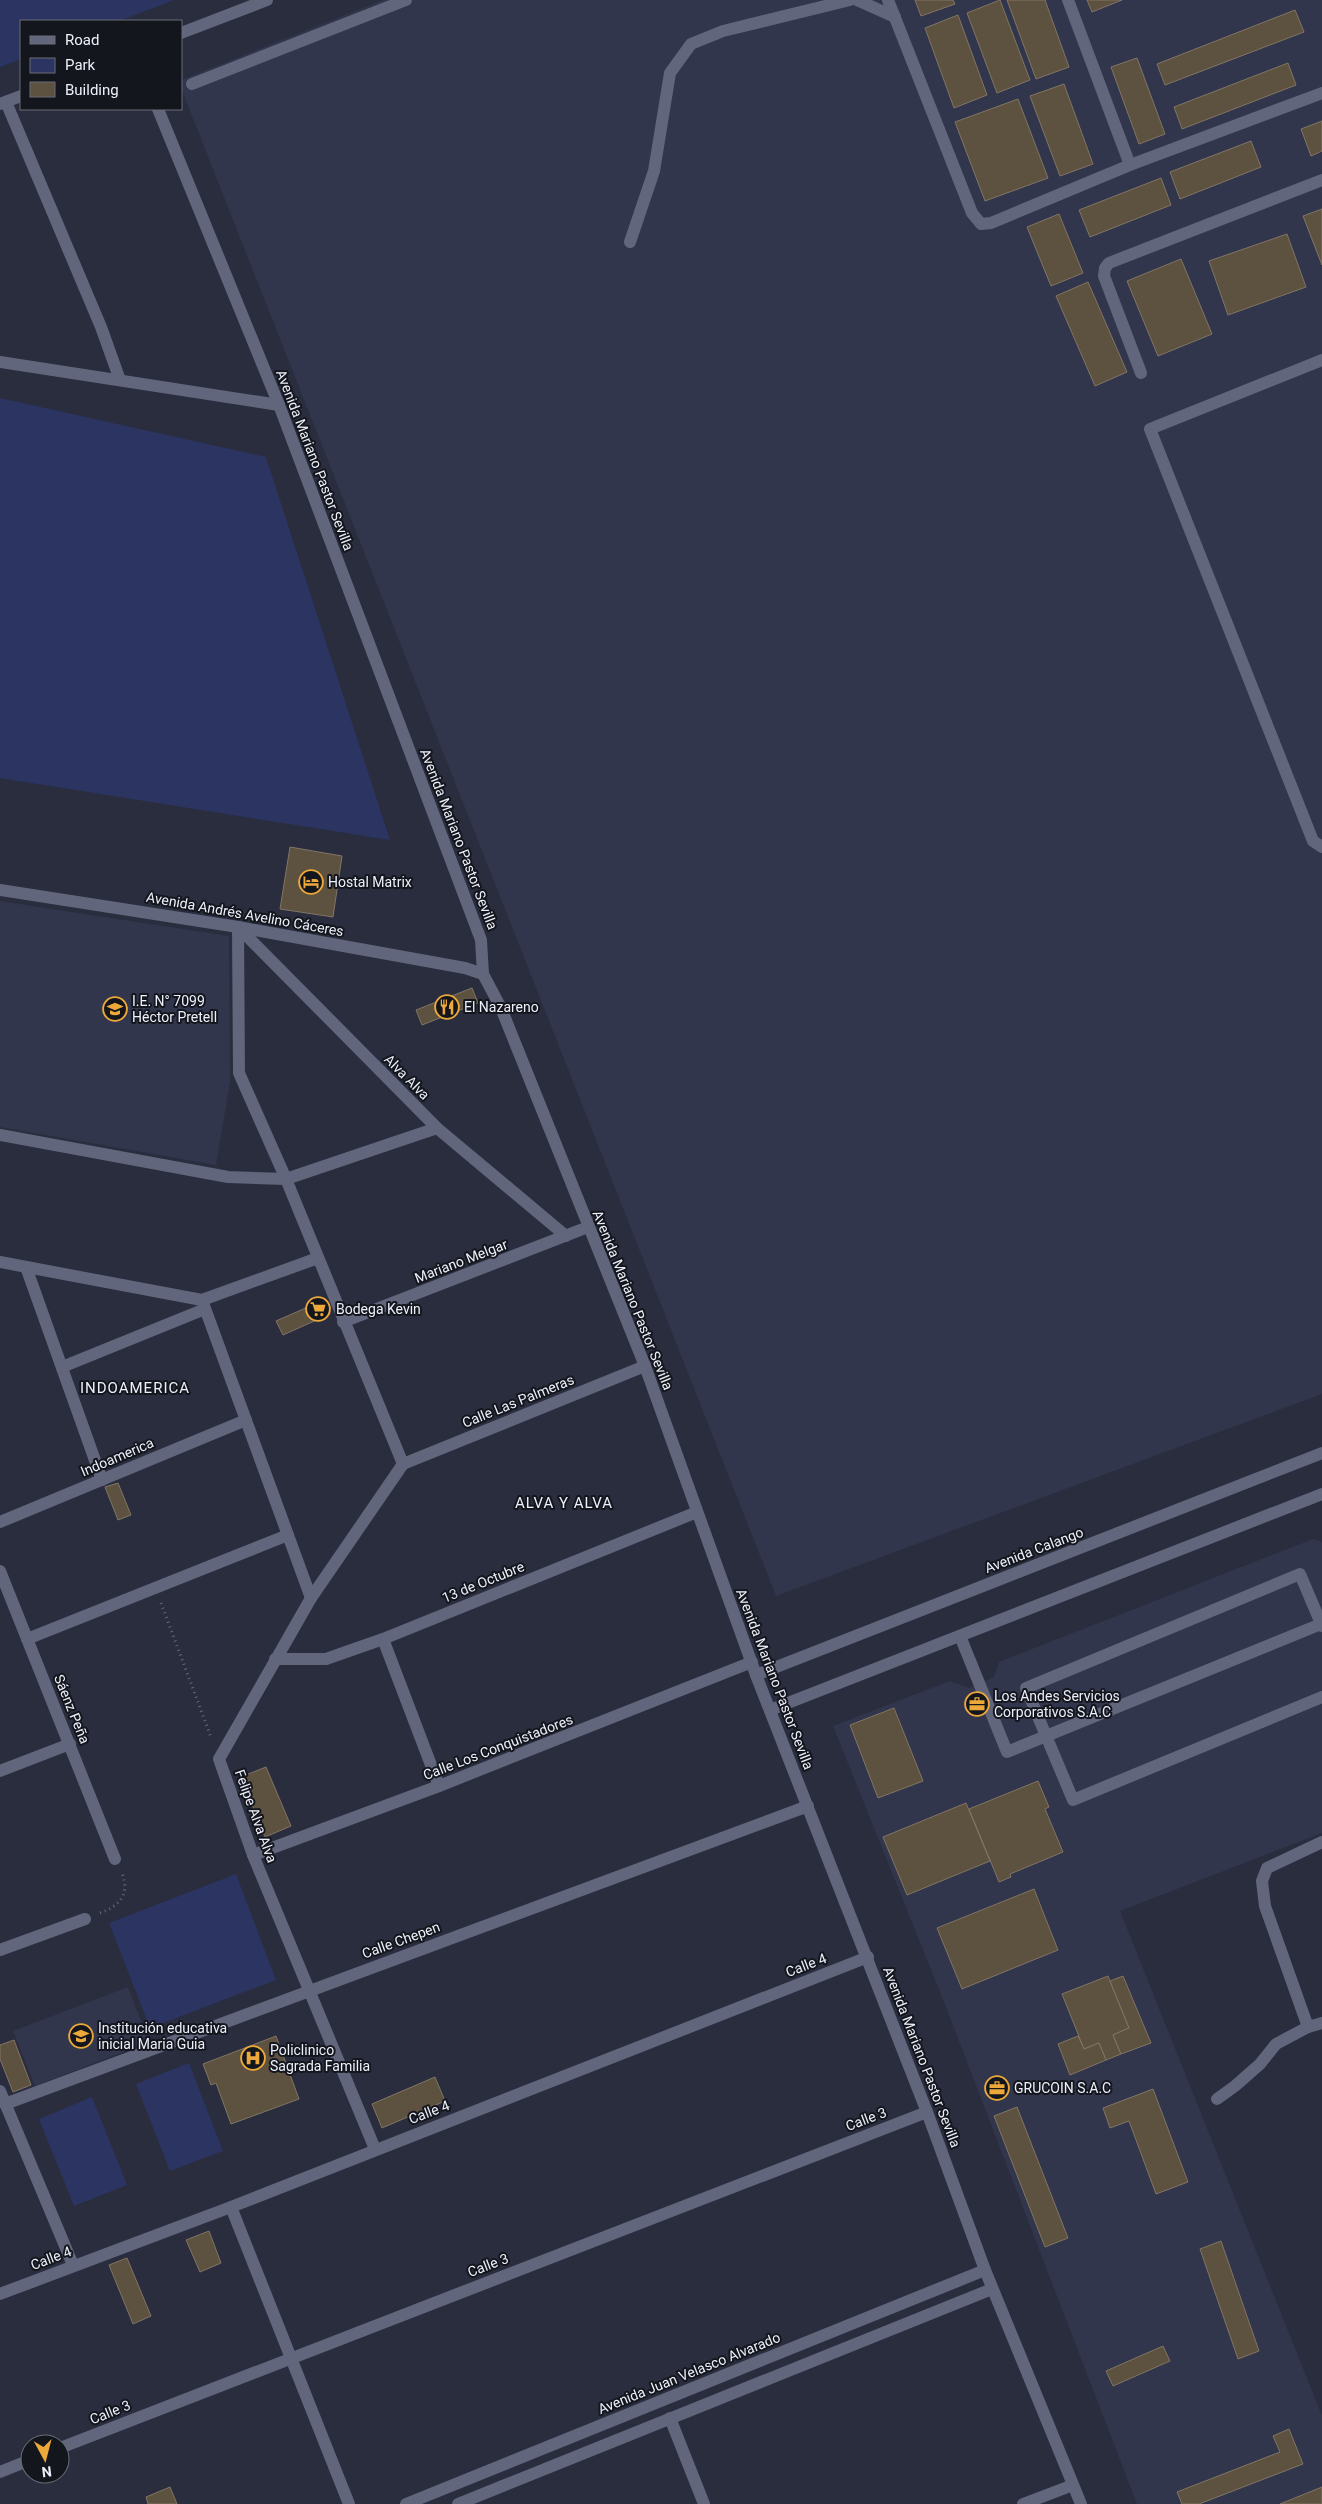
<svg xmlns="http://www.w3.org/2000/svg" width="1322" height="2504" font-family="Roboto,sans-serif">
<rect width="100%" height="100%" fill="#292d3e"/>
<g fill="#31364d">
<polygon points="383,0 1322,0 1322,1394 776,1596 181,88 181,80"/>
<polygon points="0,901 229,936 230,1082 216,1165 0,1127"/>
<polygon points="1313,1539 1322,1542 1322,1833 1120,1911 1322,2416 1322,2504 1137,2504 944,2002 833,1726 950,1681 969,1688 994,1677 999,1662"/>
<polygon points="128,1987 149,2042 35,2086 13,2031"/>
</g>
<g fill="#2c3461">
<polygon points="0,0 174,0 119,21 21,21 21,59 0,67"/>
<polygon points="0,398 266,457 390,840 0,778"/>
<polygon points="236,1874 276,1980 150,2028 109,1923"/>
<polygon points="189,2063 223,2151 170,2171 136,2084"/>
<polygon points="92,2097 127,2185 74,2206 39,2119"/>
</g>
<g fill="#5d5140" stroke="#827564">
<polygon points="915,0 953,0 955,4 921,16"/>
<polygon points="1000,0 1030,80 997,93 967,13"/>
<polygon points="1007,0 1045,0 1069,67 1036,79"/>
<polygon points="1087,0 1122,0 1092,12"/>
<polygon points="1295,10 1304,32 1165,85 1157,64"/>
<polygon points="958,15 987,95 954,108 925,28"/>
<polygon points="1137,58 1165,134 1139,144 1111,67"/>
<polygon points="1288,63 1296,85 1182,129 1174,107"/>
<polygon points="1064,84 1093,164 1060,176 1030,96"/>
<polygon points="1018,99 1048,178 985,201 955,122"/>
<polygon points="1322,121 1322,151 1311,156 1301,129"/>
<polygon points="1251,141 1261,167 1180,199 1170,172"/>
<polygon points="1161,178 1171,205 1090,237 1079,210"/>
<polygon points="1322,209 1322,265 1303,216"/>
<polygon points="1059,214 1083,273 1051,286 1027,227"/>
<polygon points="1287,234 1306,287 1228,315 1209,261"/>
<polygon points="1181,259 1212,334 1158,356 1127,281"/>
<polygon points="1088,282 1127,372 1095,386 1056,296"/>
<polygon points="290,847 342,856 333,917 280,909"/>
<polygon points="472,988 478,1003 422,1025 416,1010"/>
<polygon points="324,1300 330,1314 283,1335 276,1321"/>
<polygon points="118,1483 131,1515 118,1520 105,1487"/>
<polygon points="894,1708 923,1781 878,1798 850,1725"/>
<polygon points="266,1767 291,1826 265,1837 241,1777"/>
<polygon points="1038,1781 1049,1807 1045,1809 1063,1852 1010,1874 1011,1877 999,1882 969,1809"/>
<polygon points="966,1803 990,1861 907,1895 883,1837"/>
<polygon points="1034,1889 1058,1950 962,1989 937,1928"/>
<polygon points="1108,1976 1129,2028 1113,2035 1121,2054 1106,2060 1099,2043 1084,2049 1062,1994"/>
<polygon points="1123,1976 1151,2043 1121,2054 1113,2035 1129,2028 1110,1981"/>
<polygon points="276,2036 299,2099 231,2124 216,2083 211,2085 203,2064"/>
<polygon points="1078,2036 1084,2049 1099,2043 1106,2060 1070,2075 1058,2044"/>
<polygon points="14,2040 31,2085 13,2092 0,2059 0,2045"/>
<polygon points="435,2077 445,2101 382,2128 372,2104"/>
<polygon points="1153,2089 1188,2182 1156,2194 1129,2121 1110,2128 1103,2108"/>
<polygon points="1017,2107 1068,2238 1045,2247 994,2116"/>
<polygon points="209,2231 221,2263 200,2272 186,2240"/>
<polygon points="1221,2241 1259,2351 1238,2359 1200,2249"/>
<polygon points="127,2258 151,2316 133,2324 109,2265"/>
<polygon points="1163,2346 1170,2361 1113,2386 1106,2371"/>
<polygon points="1289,2429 1303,2464 1199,2504 1182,2504 1177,2492 1280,2452 1273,2436"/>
<polygon points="170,2487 177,2504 148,2504 146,2497"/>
<polygon points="1322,2487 1322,2504 1280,2504"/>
</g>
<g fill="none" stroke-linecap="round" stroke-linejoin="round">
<g stroke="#656978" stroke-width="3" stroke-dasharray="1 4" stroke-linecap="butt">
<polyline points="161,1603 211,1737"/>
<path d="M100 1913C120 1906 130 1894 122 1873"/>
</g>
<g stroke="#61667c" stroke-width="12">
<polyline points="857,0 895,17"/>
<polyline points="888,0 972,213 981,224 991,223 1130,165 1322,93"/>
<polyline points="1068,0 1130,165"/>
<polyline points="181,33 267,0"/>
<polyline points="192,84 406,0"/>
<polyline points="6,102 101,327 120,380"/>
<polyline points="0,104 21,96"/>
<polyline points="158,109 279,405 481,940 483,974 501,1008 645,1366 756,1675 927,2112 985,2270 1081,2504"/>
<polyline points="630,242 654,171 670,73 691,44 723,31 850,0"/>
<polyline points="1322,360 1150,429 1313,841 1322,847"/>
<polyline points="0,362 279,405"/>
<polyline points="1141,373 1104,276 1105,268 1109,263 1322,180"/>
<polyline points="0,890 238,927 465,968 483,974"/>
<polyline points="238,927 239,1073 286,1179 403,1464"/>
<polyline points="238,927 437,1128 566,1236"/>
<polyline points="0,1135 228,1177 286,1179 437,1128"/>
<polyline points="0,1262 202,1300 318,1258"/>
<polyline points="26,1267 102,1480"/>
<polyline points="202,1300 311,1598"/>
<polyline points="343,1322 588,1227"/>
<polyline points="62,1367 205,1309"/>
<polyline points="403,1464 645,1366"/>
<polyline points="0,1522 246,1420"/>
<polyline points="0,1571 115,1859"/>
<polyline points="1322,1626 1300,1574 1026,1688 1073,1800 1322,1697"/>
<polyline points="960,1636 1007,1752 1321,1624"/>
<polyline points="27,1639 288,1535"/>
<polyline points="383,1639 439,1786"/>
<polyline points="275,1659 326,1659 383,1639 697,1512"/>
<polyline points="756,1675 1322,1453"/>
<polyline points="770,1710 1322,1494"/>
<polyline points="0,1771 70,1744"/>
<polyline points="253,1855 439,1786 752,1662"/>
<polyline points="0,1950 85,1919"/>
<polyline points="1308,2027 1265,1906 1262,1881 1267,1868 1322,1842"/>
<polyline points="0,2091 73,2265"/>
<polyline points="1217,2099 1235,2086 1260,2064 1276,2044 1308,2027 1322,2023"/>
<polyline points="5,2104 808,1806"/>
<polyline points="375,2149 253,1855 219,1759 311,1598 403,1464"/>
<polyline points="231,2207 349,2504"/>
<polyline points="0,2294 231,2207 868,1957"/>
<polyline points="670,2418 704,2504"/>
<polyline points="60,2448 927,2112"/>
<polyline points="0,2472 30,2460"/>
<polyline points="406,2504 985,2270"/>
<polyline points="458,2504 992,2289"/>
<polyline points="1023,2504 1073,2485"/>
</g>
</g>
<defs>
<g id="hotel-ring" transform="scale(1.25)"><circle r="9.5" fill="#14161d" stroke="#eca93a" stroke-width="1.5"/><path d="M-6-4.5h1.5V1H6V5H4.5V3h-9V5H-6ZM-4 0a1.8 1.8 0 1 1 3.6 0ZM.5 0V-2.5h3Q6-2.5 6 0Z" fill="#eca93a"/></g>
<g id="restaurant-ring" transform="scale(1.25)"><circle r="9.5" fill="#14161d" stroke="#eca93a" stroke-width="1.5"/><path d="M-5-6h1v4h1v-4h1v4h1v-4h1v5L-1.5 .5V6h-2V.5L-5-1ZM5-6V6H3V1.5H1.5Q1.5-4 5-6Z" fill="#eca93a"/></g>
<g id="school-ring" transform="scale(1.25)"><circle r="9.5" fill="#14161d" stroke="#eca93a" stroke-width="1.5"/><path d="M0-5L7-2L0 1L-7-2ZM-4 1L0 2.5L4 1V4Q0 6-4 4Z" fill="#eca93a"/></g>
<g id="supermarket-ring" transform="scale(1.25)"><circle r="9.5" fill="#14161d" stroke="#eca93a" stroke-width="1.5"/><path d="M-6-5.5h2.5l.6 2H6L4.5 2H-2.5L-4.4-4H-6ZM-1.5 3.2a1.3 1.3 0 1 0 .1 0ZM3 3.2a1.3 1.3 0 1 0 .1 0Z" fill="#eca93a"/></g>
<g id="office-ring" transform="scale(1.25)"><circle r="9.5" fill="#14161d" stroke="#eca93a" stroke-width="1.5"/><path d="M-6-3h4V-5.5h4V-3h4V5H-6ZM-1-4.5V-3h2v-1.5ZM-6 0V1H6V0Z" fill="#eca93a"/></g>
<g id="hospital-ring" transform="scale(1.25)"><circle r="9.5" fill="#14161d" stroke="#eca93a" stroke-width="1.5"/><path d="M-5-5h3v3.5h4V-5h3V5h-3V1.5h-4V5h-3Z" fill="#eca93a"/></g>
</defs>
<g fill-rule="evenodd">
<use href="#hotel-ring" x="311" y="882"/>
<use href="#restaurant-ring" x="447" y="1007"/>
<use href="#school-ring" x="115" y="1009"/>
<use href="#supermarket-ring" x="318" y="1309"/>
<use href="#office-ring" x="977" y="1704"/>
<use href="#school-ring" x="81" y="2036"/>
<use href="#hospital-ring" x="253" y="2058"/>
<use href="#office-ring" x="997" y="2088"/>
</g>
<g text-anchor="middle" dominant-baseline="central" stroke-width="4" stroke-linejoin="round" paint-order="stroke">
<g font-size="14" fill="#edf0fb" stroke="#14161d">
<text transform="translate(315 460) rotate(69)">Avenida Mariano Pastor Sevilla</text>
<text transform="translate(459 839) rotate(69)">Avenida Mariano Pastor Sevilla</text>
<text transform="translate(245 914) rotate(10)">Avenida Andrés Avelino Cáceres</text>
<text transform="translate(407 1077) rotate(45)">Alva Alva</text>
<text transform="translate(461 1261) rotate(-21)">Mariano Melgar</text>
<text transform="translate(633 1300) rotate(68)">Avenida Mariano Pastor Sevilla</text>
<text transform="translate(518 1401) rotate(-22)">Calle Las Palmeras</text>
<text transform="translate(117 1457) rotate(-23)">Indoamerica</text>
<text transform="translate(1034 1550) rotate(-21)">Avenida Calango</text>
<text transform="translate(483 1582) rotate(-22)">13 de Octubre</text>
<text transform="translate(775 1679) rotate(69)">Avenida Mariano Pastor Sevilla</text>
<text transform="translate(72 1709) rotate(68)">Sáenz Peña</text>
<text transform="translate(498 1747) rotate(-21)">Calle Los Conquistadores</text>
<text transform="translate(256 1816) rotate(70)">Felipe Alva Alva</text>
<text transform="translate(401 1940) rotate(-20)">Calle Chepen</text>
<text transform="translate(806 1965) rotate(-21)">Calle 4</text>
<text transform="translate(922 2057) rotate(69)">Avenida Mariano Pastor Sevilla</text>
<text transform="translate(429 2112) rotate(-21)">Calle 4</text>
<text transform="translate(866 2119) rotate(-21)">Calle 3</text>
<text transform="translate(51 2258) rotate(-21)">Calle 4</text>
<text transform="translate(488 2265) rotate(-21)">Calle 3</text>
<text transform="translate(689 2373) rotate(-22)">Avenida Juan Velasco Alvarado</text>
<text transform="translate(110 2412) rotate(-22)">Calle 3</text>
</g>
<g font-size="14" fill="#edf0fb" stroke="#14161d" text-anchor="start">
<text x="328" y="882">Hostal Matrix</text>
<text x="132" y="1001">I.E. N° 7099<tspan x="132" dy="16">Héctor Pretell</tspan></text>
<text x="464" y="1007">El Nazareno</text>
<text x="336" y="1309">Bodega Kevin</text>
<text x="994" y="1696">Los Andes Servicios<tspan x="994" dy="16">Corporativos S.A.C</tspan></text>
<text x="98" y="2028">Institución educativa<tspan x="98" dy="16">inicial Maria Guia</tspan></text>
<text x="270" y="2050">Policlinico<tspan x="270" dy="16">Sagrada Familia</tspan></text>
<text x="1014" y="2088">GRUCOIN S.A.C</text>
</g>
<g font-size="15" letter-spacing="1" fill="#edf0fb" stroke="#14161d">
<text x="135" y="1388">INDOAMERICA</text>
<text x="564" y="1503">ALVA Y ALVA</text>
</g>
</g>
<rect x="20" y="20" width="162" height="90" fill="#14161d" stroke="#6b6d76"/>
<rect x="30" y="36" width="25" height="8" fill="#61667c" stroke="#6b6d76"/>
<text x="65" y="45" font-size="15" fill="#edf0fb">Road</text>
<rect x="30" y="58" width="25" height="15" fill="#2c3461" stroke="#6b6d76"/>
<text x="65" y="70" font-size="15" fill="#edf0fb">Park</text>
<rect x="30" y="82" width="25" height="15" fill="#5d5140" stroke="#6b6d76"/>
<text x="65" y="95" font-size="15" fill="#edf0fb">Building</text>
<g transform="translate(45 2459) rotate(173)"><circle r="24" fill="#14161d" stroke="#6b6d76"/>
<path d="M0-4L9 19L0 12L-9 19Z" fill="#eca93a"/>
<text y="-8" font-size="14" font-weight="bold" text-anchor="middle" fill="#edf0fb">N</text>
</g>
</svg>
